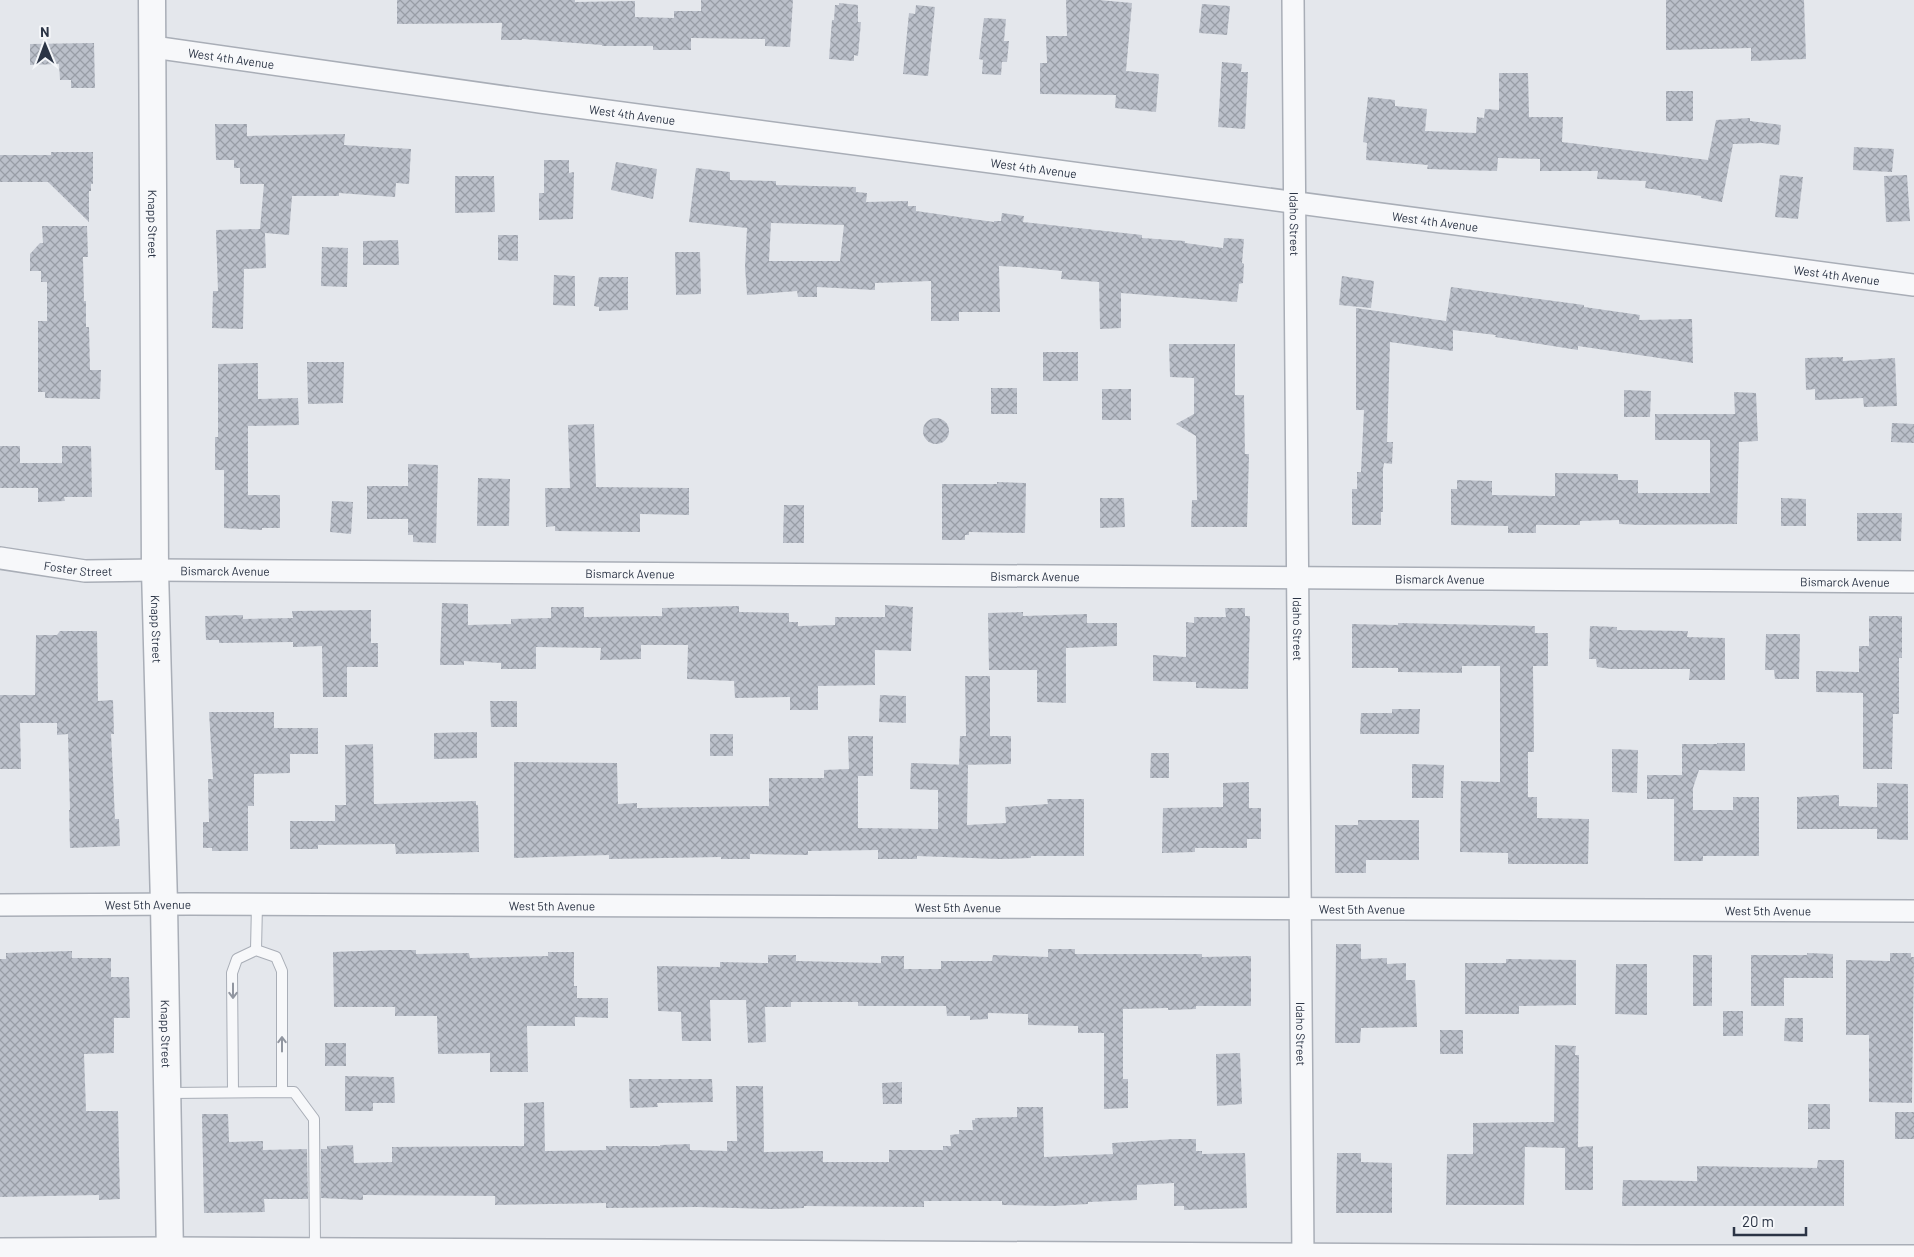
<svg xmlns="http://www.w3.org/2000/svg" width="1914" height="1257" font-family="Barlow,sans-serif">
<defs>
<pattern id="building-cross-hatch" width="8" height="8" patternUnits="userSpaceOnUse" patternTransform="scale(1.25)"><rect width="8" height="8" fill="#bbc0ca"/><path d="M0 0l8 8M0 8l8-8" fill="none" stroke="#989da6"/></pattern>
</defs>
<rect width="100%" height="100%" fill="#e4e7ec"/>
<g fill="url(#building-cross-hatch)" fill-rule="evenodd">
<polygon points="397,0 575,0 575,2 635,1 635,17 674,18 674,11 701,11 701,0 793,0 790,47 765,46 765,39 691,38 691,50 653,50 653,46 602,46 602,45 522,39 522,40 501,40 502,23 397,24"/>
<polygon points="1066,0 1099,0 1132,3 1126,71 1159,74 1156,112 1115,108 1116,95 1040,94 1040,63 1047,63 1046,36 1067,36"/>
<polygon points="1666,0 1804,0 1806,59 1751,61 1751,48 1666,50"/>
<polygon points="839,3 858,5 858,22 861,22 858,56 854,55 854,61 829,59 832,20 834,20 835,5 839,5"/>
<polygon points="1202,4 1230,6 1227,35 1199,33"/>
<polygon points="916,5 935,7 928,76 903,74 909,13 915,14"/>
<polygon points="984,18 1006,19 1004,41 1009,41 1007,62 1002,62 1001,75 982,74 983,60 979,59"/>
<polygon points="94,43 95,88 71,88 71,80 60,80 59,64 30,65 30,44"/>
<polygon points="1222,62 1242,64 1241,72 1248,72 1245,129 1218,127"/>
<polygon points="1499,73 1528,73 1529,117 1563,117 1562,142 1708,160 1716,120 1750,118 1750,121 1781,125 1779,145 1762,143 1733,144 1722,202 1701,198 1701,196 1645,188 1646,181 1597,179 1598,171 1540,171 1540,159 1498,158 1497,171 1427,169 1428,165 1366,160 1367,143 1363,142 1368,97 1395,100 1395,106 1427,109 1425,131 1476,133 1477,117 1484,118 1485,109 1499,110"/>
<rect x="1666" y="91" width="27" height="30"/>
<polygon points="215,124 247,124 247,136 345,134 344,145 411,149 409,184 396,183 395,197 339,193 339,196 292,196 289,235 265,233 266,268 244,269 243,329 212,328 213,291 218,291 216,230 260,229 264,184 240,184 240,168 234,168 234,160 216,160"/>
<polygon points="1854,147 1894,149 1892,172 1853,170"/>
<polygon points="51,152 93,152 93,184 91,184 91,191 89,191 89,222 48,182 0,182 0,155 51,155"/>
<polygon points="544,160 569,160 569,173 574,172 573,219 539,220 539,193 544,193"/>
<polygon points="616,162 657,169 653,199 611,190"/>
<path d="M696 168 730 172V180L776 181V185L856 187V192L867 193 866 202 908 201V206H916V211L994 222V221H1001L1002 213 1024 216 1023 222 1142 235V238L1185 241V243L1223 248 1224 238 1244 239 1242 263 1244 264 1243 283 1239 284 1237 302 1121 293V328L1100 329 1099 282 1061 279 1062 271 1019 267 999 266 1000 312H959V321H931V281L875 283V290L817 287V297H798L797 291 747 295 745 267 747 228 689 222ZM771 223 844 225 840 261H769Z"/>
<polygon points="1780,175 1803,177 1798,219 1775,217"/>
<polygon points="1907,175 1910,221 1886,222 1884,176"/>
<polygon points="455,176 494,176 495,212 455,213"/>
<polygon points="42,226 87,226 88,257 83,257 84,301 86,301 86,327 89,327 90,370 101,370 100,399 45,398 45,392 38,392 38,321 47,321 47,282 41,282 41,271 30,271 30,254 40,243 43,243"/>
<polygon points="498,235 518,235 518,261 498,260"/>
<polygon points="398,240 399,265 363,265 363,241"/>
<polygon points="322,247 348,248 347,287 321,286"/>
<polygon points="675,252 700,252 701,294 676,295"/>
<polygon points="554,275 575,276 575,306 553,305"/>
<polygon points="1342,276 1374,281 1371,308 1339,305"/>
<polygon points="599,277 628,277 628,310 599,311 599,307 594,306"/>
<polygon points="1451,287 1584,305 1584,307 1640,315 1639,320 1692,319 1693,363 1578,346 1578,350 1495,337 1496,335 1453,330 1453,351 1390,342 1387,442 1393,442 1392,464 1384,463 1383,469 1383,512 1381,512 1381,525 1352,525 1352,489 1357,489 1357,472 1361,472 1364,410 1356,410 1356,308 1446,321"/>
<polygon points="1169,344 1235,344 1235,395 1244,395 1245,454 1249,454 1247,527 1191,527 1192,500 1197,500 1196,436 1176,424 1194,414 1194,378 1170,377"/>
<rect x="1043" y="352" width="35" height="29"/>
<polygon points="1843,357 1843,361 1895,358 1897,406 1864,407 1863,398 1815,400 1815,389 1806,390 1805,358"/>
<polygon points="307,362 344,362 343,403 308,404"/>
<polygon points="258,363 258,399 298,398 299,425 248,426 248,495 280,495 280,528 262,528 262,530 224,528 224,470 215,470 215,437 218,437 218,364"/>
<rect x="991" y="388" width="26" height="26"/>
<rect x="1102" y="389" width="29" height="31"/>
<polygon points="1624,390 1651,391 1650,417 1624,417"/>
<polygon points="1734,392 1756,393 1758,441 1739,442 1737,524 1639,525 1619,524 1619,520 1580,521 1580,525 1536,525 1536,533 1508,533 1508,526 1451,525 1451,489 1457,489 1457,480 1492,481 1492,495 1555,496 1555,473 1618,474 1618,480 1638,480 1638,493 1710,493 1710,440 1655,440 1655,414 1735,414"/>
<circle cx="936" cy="431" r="13"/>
<polygon points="1892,423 1914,424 1914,443 1891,442"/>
<polygon points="594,424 596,487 689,488 689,515 640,514 640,532 555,531 555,526 546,527 545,488 570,488 568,425"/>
<polygon points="0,446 20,446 20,463 62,463 62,446 91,446 92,497 64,497 65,501 38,502 38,488 0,488"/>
<polygon points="408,464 438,465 436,543 413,542 413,535 408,535 408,519 367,519 367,486 408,486"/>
<polygon points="478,478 510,479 509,526 477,526"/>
<polygon points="997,482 1026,483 1025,533 969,532 969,535 965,535 965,540 942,540 942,484 997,484"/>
<polygon points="1100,498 1124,498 1125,527 1100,528"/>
<polygon points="1781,498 1806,499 1806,526 1781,526"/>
<polygon points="332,501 353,502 351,534 330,532"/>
<polygon points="784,505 804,505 804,543 783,543"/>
<polygon points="1857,513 1902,513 1901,541 1857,541"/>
<polygon points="442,603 468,604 468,625 511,624 511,619 551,618 551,607 584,607 584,617 662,616 662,608 739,606 739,612 789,613 789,622 798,622 798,626 835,625 835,617 885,617 885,605 913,607 911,651 875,650 875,685 818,686 818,710 790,710 790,697 735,698 734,681 687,679 688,645 641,645 641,659 600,660 601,648 536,647 536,669 501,669 501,663 464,661 464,665 440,665"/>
<polygon points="1225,608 1245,608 1245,616 1250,616 1248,689 1196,688 1196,682 1153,681 1153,655 1186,657 1186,622 1194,623 1194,617 1226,617"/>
<polygon points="371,610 371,643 378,643 378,667 347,667 347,697 323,697 322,646 293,647 293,642 219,643 219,640 206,640 205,616 243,615 243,619 293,618 292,611"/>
<polygon points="1023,612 1023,616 1087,614 1087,623 1117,623 1117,646 1066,648 1066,703 1037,702 1037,670 989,670 988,613"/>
<polygon points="1869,616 1902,616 1902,658 1899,658 1899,714 1893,714 1892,769 1863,769 1863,693 1816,692 1816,671 1859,672 1859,646 1869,646"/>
<polygon points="1398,623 1535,626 1535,633 1548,633 1548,666 1533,666 1534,752 1528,752 1528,797 1537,797 1537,818 1589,819 1588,864 1508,864 1508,853 1460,852 1461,781 1500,782 1500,666 1462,666 1462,673 1398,672 1398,668 1352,668 1352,624 1398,625"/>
<polygon points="1590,626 1617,627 1617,630 1688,631 1687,637 1725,638 1725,680 1689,680 1690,669 1611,669 1597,667 1596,659 1589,659"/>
<polygon points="60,631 97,631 98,701 113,700 114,734 111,734 115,819 119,819 120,846 70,848 69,810 70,810 68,734 57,735 57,723 20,723 21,769 0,769 0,695 35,695 36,635 57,635"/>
<polygon points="1766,634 1800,634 1799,679 1775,679 1774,670 1765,670"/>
<polygon points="965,676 990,676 990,736 1011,736 1011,764 959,765 960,736 966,736"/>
<polygon points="880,695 906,696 906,723 879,722"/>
<polygon points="490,701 517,701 517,727 491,727"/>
<polygon points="1392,709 1420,709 1419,734 1360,734 1361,713 1392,713"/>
<polygon points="209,712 274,712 274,728 318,728 318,754 290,754 290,773 254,774 254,806 248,806 248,851 212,851 212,848 203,848 203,822 209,822 208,779 213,779"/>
<polygon points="477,732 477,758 434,759 434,733"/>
<rect x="710" y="734" width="23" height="22"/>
<polygon points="848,736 873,736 873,776 858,776 858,828 938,829 938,790 910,789 911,763 968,765 967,825 1006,823 1005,807 1048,804 1047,799 1084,799 1084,856 1031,856 1031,858 999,859 917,856 917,859 878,859 878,850 808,851 808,855 750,854 750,859 721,859 721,857 609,859 609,855 514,858 514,762 617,763 618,804 637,803 637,808 769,806 769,778 824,778 824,770 849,769"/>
<polygon points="1717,743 1745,743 1745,771 1699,770 1693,788 1693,810 1733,810 1733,797 1759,797 1759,856 1703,856 1703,861 1674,861 1674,799 1647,799 1647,775 1682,775 1682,744 1717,744"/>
<polygon points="373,744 374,804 476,801 476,805 478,805 479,852 396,854 395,844 318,845 318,849 290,849 290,821 335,821 335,805 346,805 345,745"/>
<polygon points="1612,749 1638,750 1637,793 1612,792"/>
<polygon points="1151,753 1169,753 1169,778 1150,778"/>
<polygon points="1412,764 1444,765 1443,798 1412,798"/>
<polygon points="1249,782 1249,808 1261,808 1261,839 1247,839 1247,848 1195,848 1195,852 1162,853 1163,808 1223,807 1223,783"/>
<polygon points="1877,783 1908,784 1908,840 1877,839 1877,829 1797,829 1797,797 1839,795 1839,806 1877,807"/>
<polygon points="1358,820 1419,820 1419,860 1366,860 1366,873 1335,873 1335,825 1358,825"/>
<polygon points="1336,944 1361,944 1361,959 1387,958 1387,964 1406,963 1406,980 1415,980 1417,1027 1361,1028 1360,1043 1335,1043"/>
<polygon points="1048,949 1075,949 1075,954 1202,954 1202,957 1251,956 1251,1006 1196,1006 1196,1009 1168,1010 1168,1008 1123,1009 1123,1079 1128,1079 1128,1108 1104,1109 1104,1033 1078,1033 1078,1026 1028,1025 1028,1014 988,1013 988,1019 970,1020 970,1016 947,1016 946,1006 858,1006 858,1002 791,1002 791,1007 765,1007 766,1042 748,1043 746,1000 710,1000 711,1041 682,1041 681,1012 658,1011 657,966 720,967 720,962 768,963 768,955 796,955 796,961 881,963 881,956 904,956 904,969 941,969 941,961 992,961 993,955 1048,957"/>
<polygon points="387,950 416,950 416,954 469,953 470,958 548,956 548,952 574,952 574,986 577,986 577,998 608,998 608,1018 575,1017 575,1026 527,1026 528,1072 490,1072 490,1053 438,1054 437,1016 395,1016 395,1007 334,1007 333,952"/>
<polygon points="72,951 72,958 111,958 111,977 129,977 130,1018 114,1018 114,1053 84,1054 86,1111 118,1111 120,1199 99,1200 99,1195 0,1197 0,959 6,959 6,953"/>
<polygon points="1807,953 1833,954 1833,978 1784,978 1784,1006 1751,1006 1751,955 1807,955"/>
<polygon points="1890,953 1911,953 1911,957 1914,957 1912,1103 1869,1102 1869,1035 1846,1035 1846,960 1890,961"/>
<rect x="1693" y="955" width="19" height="51"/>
<polygon points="1506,959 1576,960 1576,1005 1519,1006 1519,1014 1465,1014 1465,963 1506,963"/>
<polygon points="1616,964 1647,964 1647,1015 1615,1014"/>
<rect x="1723" y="1011" width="20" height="25"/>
<polygon points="1785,1018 1803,1018 1803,1042 1784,1041"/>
<rect x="1440" y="1030" width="23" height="24"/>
<rect x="325" y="1043" width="21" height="23"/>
<polygon points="1555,1045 1576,1046 1575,1055 1579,1055 1578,1147 1593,1146 1593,1190 1565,1190 1565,1148 1525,1147 1524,1205 1446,1205 1447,1154 1473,1154 1473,1123 1554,1122"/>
<polygon points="1240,1053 1242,1104 1217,1106 1216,1054"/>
<polygon points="345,1076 394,1077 395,1103 373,1103 373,1111 345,1111"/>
<polygon points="629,1079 712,1079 713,1102 657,1103 658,1107 630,1108"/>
<polygon points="902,1082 902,1104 883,1104 882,1083"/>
<polygon points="736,1086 763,1086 764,1152 823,1151 823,1162 889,1162 889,1150 943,1150 943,1146 951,1146 950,1135 959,1134 959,1130 973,1130 972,1120 975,1120 975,1118 1017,1117 1017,1107 1043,1107 1044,1157 1113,1154 1112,1143 1174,1139 1196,1139 1196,1151 1202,1151 1202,1154 1245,1153 1247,1208 1184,1210 1184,1206 1174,1206 1174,1183 1137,1185 1137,1200 1088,1202 1088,1204 1054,1206 1002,1205 1002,1201 924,1201 924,1207 804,1206 804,1208 773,1209 697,1207 606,1208 606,1203 495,1205 495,1196 363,1195 363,1200 321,1198 321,1149 327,1149 327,1146 353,1145 354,1163 392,1162 392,1147 524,1146 524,1103 544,1102 545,1151 606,1150 606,1146 660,1146 660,1145 690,1144 690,1150 727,1151 727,1141 737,1141"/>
<rect x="1808" y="1104" width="22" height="25"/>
<rect x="1895" y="1112" width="19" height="27"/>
<polygon points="202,1114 228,1114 229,1142 263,1141 263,1150 307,1149 308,1199 264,1199 265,1212 204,1213"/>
<polygon points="1337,1153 1361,1153 1361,1162 1392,1163 1392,1213 1336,1213"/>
<polygon points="1818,1160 1844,1160 1844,1206 1622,1206 1623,1180 1697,1181 1697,1166 1817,1168"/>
</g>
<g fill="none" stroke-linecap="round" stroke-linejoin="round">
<g stroke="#a9aeb7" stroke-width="12">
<g id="service">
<polyline points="256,950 257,904"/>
<polyline points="233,1092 232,973 237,959 256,950 276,957 282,971 282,1092"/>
<polyline points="169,1093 294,1092 314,1119 315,1248"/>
</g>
</g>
<g stroke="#a9aeb7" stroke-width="24">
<g id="minor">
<path id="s1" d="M1293 0 1303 1257"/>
<path id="s2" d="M153 47 540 102 1914 285"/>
<path id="s3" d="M0 558 85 571 155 570 1914 582"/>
<path id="s4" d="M0 905 190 904 1914 911"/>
<polyline points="0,1249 170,1248 1636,1256 1914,1256"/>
</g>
</g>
<g stroke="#a9aeb7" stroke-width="29">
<g id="tertiary">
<path id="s5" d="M152 0 155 570 164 904 170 1257"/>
</g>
</g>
<use href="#service" stroke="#f7f8fa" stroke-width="10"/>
<use href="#minor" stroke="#f7f8fa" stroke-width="21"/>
<use href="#tertiary" stroke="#f7f8fa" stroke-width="26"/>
</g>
<defs><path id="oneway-shaft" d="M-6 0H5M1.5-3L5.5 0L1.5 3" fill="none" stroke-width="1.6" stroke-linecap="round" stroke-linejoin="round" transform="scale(1.25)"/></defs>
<g stroke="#9196a0">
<use href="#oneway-shaft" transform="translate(233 991) rotate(90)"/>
<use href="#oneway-shaft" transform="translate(282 1044) rotate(-90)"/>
</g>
<g text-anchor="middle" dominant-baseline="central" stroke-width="4" stroke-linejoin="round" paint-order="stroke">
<g font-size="12" fill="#2b3445" stroke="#f4f6f9">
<text stroke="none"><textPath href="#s2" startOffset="79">West 4th Avenue</textPath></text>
<text stroke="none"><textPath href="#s2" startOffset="484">West 4th Avenue</textPath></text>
<text stroke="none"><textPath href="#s2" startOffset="889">West 4th Avenue</textPath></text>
<text stroke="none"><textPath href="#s2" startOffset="1294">West 4th Avenue</textPath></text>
<text stroke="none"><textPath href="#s5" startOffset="224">Knapp Street</textPath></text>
<text stroke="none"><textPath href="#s1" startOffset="224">Idaho Street</textPath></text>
<text stroke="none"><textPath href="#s2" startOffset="1699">West 4th Avenue</textPath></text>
<text stroke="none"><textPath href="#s3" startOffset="79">Foster Street</textPath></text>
<text stroke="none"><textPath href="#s3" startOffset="226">Bismarck Avenue</textPath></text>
<text stroke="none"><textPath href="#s3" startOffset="631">Bismarck Avenue</textPath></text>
<text stroke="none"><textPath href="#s3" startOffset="1036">Bismarck Avenue</textPath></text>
<text stroke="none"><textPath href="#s3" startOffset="1441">Bismarck Avenue</textPath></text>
<text stroke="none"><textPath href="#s3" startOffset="1846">Bismarck Avenue</textPath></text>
<text stroke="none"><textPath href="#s5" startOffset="629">Knapp Street</textPath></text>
<text stroke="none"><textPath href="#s1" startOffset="629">Idaho Street</textPath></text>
<text stroke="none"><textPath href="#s4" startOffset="148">West 5th Avenue</textPath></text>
<text stroke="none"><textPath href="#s4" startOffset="552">West 5th Avenue</textPath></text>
<text stroke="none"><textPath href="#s4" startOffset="958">West 5th Avenue</textPath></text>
<text stroke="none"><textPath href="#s4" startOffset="1362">West 5th Avenue</textPath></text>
<text stroke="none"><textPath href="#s4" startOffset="1768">West 5th Avenue</textPath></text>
<text stroke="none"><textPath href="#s5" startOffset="1034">Knapp Street</textPath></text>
<text stroke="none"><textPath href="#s1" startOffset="1034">Idaho Street</textPath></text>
</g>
</g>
<g transform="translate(45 45) rotate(359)" stroke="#f4f6f9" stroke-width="4" paint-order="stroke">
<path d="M0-4L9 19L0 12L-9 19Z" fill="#2b3445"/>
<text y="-8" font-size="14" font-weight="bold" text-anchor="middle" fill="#2b3445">N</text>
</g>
<path d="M1734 1227v8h72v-8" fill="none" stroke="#2b3445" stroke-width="2.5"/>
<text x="1742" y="1227" font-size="15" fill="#2b3445" stroke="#f4f6f9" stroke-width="4" paint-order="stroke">20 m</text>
</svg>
